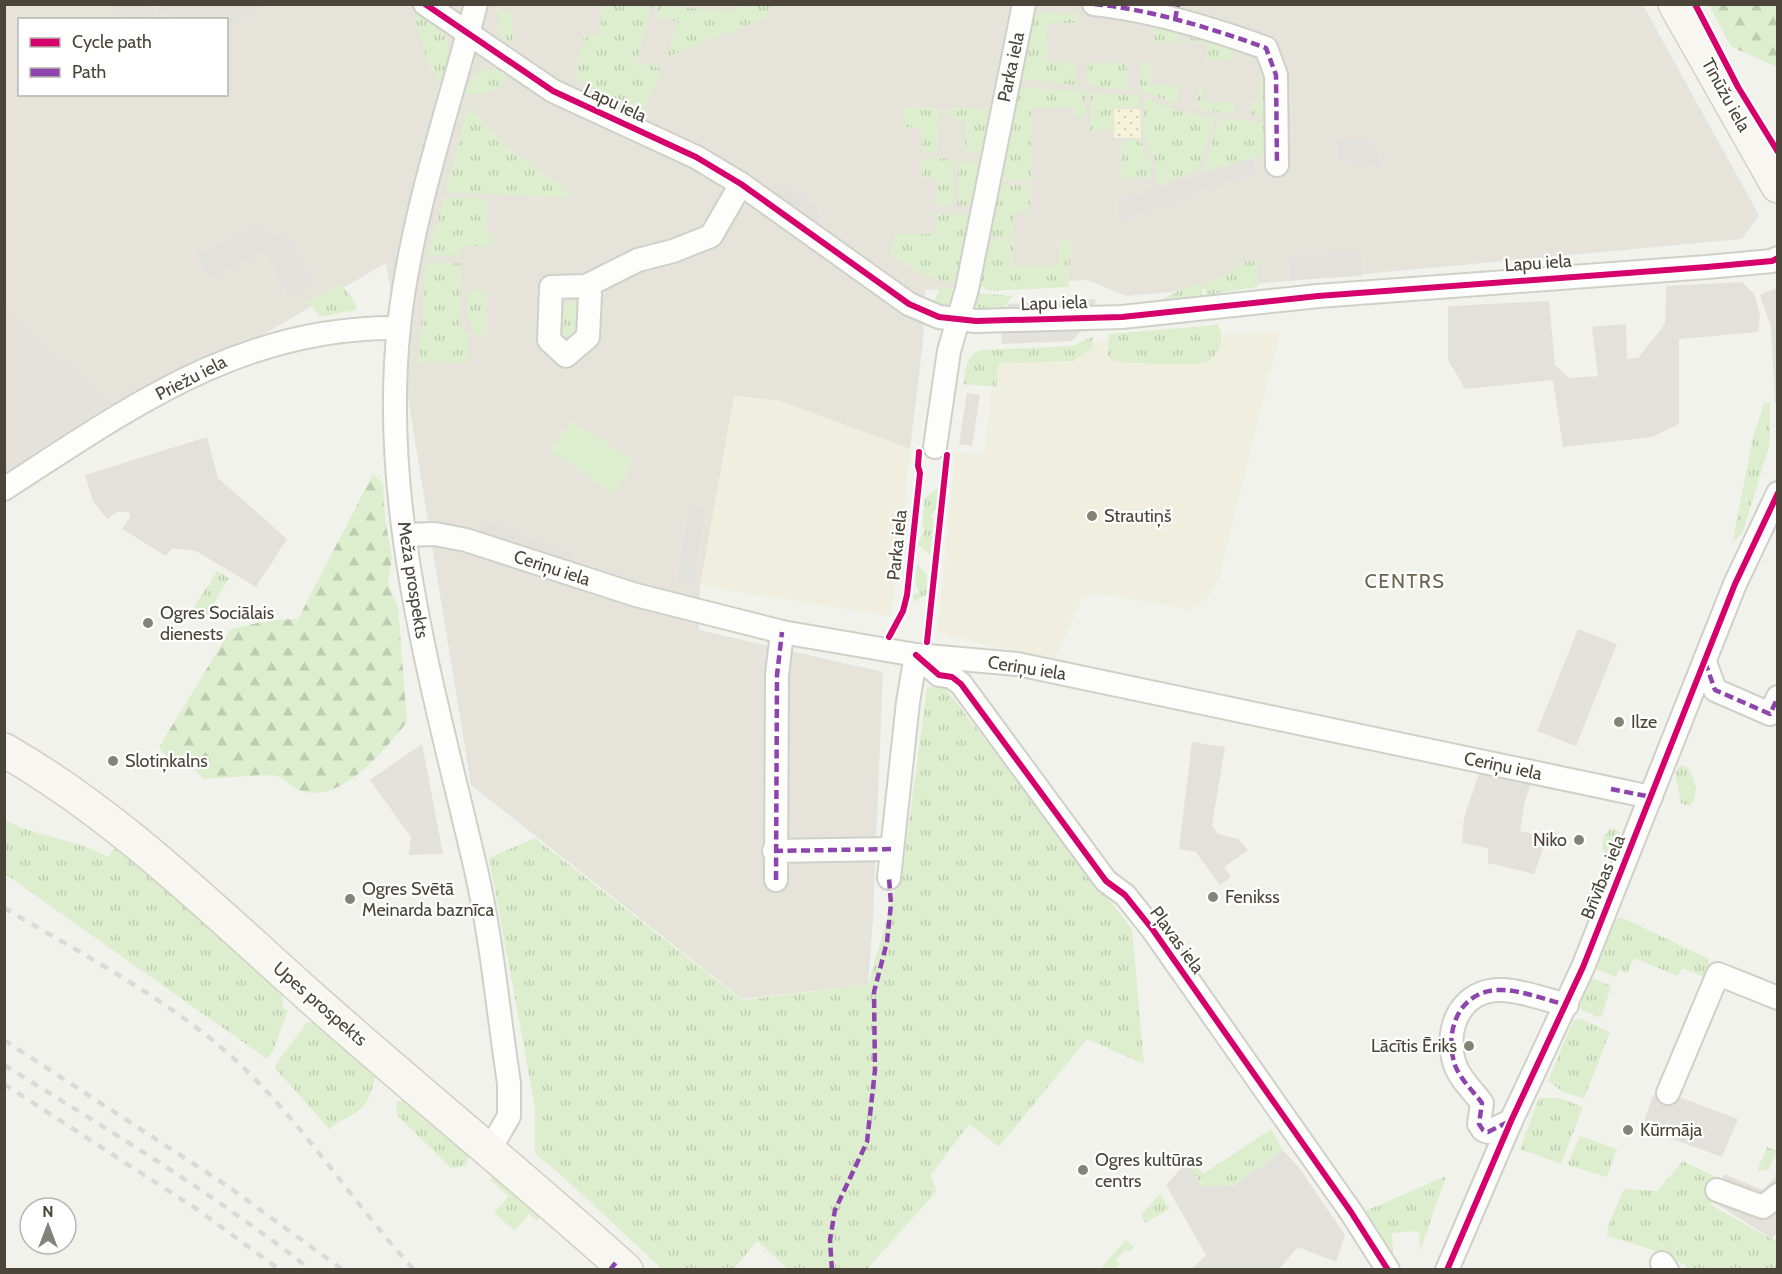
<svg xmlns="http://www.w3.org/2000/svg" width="1782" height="1274" font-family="Cabin,sans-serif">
<defs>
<pattern id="grass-tufts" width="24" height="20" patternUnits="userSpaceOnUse" patternTransform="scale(1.5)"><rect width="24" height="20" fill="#dceecd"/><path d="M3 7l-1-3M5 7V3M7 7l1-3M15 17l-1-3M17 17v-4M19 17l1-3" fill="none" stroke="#becdb1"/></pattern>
<pattern id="forest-firs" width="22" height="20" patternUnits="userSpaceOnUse" patternTransform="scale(1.5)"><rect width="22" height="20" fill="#dceecd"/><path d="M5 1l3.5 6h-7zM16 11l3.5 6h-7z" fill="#becdb1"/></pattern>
<pattern id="sand-dots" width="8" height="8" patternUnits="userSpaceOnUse" patternTransform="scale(1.5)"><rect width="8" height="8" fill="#f6f4d8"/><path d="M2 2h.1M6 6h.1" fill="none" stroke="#d4d3ba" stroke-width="1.8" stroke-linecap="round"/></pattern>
</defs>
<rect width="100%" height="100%" fill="#f2f2ed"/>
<path fill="#e6e4da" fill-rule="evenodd" d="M5 5H1643L1759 215 1742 239 1127 296 1087 280 925 290 923 342 910 449 777 400 700 586 699 630 883 672 873 919 868 985 742 999 471 785 386 263 5 485ZM20 20H226V94H20Z"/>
<polygon fill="#e5e2dc" points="5,309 117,407 5,475"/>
<g fill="#f0eedf">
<polygon points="1281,331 1219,578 1205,601 1187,609 1097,593 1082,598 1055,660 944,635 938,630 955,453 984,454 985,451 992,381 973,363 1080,350 1092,342"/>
<polygon points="734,396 777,400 910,449 903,526 890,616 700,586"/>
</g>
<g fill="url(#grass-tufts)">
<polygon points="603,5 652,5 636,61 662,69 642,113 575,77 583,39 600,33"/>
<polygon points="659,5 717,11 734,10 748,5 771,5 765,18 667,57 678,22 657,16"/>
<polygon points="496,8 504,12 511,10 513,43 505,42 499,33"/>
<polygon points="1031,12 1078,14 1077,23 1047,23 1047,62 1075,63 1076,85 1018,79"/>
<path d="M416 13C424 18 435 22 441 28 452 42 449 70 439 82L426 57 415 19Z"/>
<polygon points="1124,16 1179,30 1179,42 1154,42 1154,24 1124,23"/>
<polygon points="1191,32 1232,44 1231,60 1206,60 1206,43 1191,42"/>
<polygon points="1260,59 1271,71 1272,116 1250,115 1250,103 1260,102"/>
<polygon points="1088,63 1127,63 1127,90 1087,85"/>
<polygon points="1150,63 1150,84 1179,86 1178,104 1140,91 1140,64"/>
<path d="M489 69 510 72C505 91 481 97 464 93L477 73Z"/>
<polygon points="1198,86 1203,86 1203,102 1234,102 1235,113 1217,112 1197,107"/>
<polygon points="1021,88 1086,91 1085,118 1075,117 1075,107 1033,108 1031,181 996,180 1017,89"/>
<polygon points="1091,92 1139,95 1139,107 1113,108 1113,130 1090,130"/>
<polygon points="1144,98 1177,111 1215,118 1197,171 1157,185 1156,163 1143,136"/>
<polygon points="468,107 511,150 565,189 572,198 446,192"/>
<polygon points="904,107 939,108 938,152 922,151 922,127 903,127"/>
<polygon points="949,108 996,109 985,153 965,153 965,119 948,118"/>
<polygon points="1220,119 1271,122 1270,153 1202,172"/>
<polygon points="1122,140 1140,140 1151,164 1150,177 1121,179"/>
<polygon points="922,158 953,159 952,205 937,205 938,178 922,177"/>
<polygon points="981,161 973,206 957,205 958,162"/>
<polygon points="995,185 1030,185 1030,211 1014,212 1013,238 984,235"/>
<polygon points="445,197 487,198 486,234 493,235 493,246 460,246 460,255 427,255"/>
<polygon points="937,213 972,214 960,285 926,276 890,255 895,234 936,234"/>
<polygon points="994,239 1013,240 1013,266 1059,265 1059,241 1070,241 1069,287 990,291 980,285 988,245"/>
<polygon points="1245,261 1257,261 1258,287 1206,295 1206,282 1231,272"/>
<polygon points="425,263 461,263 460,324 468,335 467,363 419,362"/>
<polygon points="342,284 357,306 356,310 320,317 307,301"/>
<polygon points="1192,284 1202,285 1203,296 1161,300"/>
<path d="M941 285 960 292C952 306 946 308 930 311Z"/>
<polygon points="468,290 486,290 486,335 475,335 468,319"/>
<path d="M977 293 1013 296 994 319C980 313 972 309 977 293Z"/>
<polygon points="567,301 573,302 577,308 577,332 571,339 559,335 559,307"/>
<path d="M1218 325C1226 337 1219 359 1203 363 1196 365 1121 364 1115 361 1112 360 1110 357 1108 355L1109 334Z"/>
<path d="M1093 337V347L1073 361 998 363 997 387 963 384C966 368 965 357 981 350L1072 346Z"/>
<polygon points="1764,403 1770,403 1770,443 1743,532 1732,544 1752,442"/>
<polygon points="938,488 936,508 931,516 934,519 930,555 918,544 925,529 922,526 925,498"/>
<polygon points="917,563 927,575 926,595 913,602 913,594 919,593 915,581"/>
<polygon points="217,571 229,578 204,620 191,612"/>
<polygon points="942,684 1132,929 1144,1064 1087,1039 999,1147 969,1124 931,1175 936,1192 867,1269 788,1269 757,1241 734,1269 662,1269 560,1174 535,1154 535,1107 489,858 535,838 742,1000 868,985 904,860 927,688"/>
<path d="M1680 765 1687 767C1695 776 1700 797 1689 806L1681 803 1675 772Z"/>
<path d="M4 820C37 837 76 839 108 857L117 845 282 990 283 1007 288 1011 273 1051 267 1059 5 874Z"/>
<path d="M1613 828 1620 832 1619 852 1616 859 1610 861C1599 854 1600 834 1613 828Z"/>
<polygon points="1621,917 1709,959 1707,978 1682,968 1678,976 1634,958 1627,973 1619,969 1616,977 1597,970 1596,965 1616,919"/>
<polygon points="1593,978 1611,986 1601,1018 1581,1010 1580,1004 1590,980"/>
<polygon points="1579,1018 1610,1032 1584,1099 1562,1091 1548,1081 1573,1021"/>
<path d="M307 1022H315L375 1069C376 1076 375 1081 372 1088 364 1117 349 1113 329 1129L274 1067Z"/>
<polygon points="406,1098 470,1149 466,1166 451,1168 396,1114 397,1102"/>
<polygon points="1539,1098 1559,1098 1583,1107 1561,1164 1520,1149"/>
<polygon points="1271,1129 1283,1150 1235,1185 1203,1187 1186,1163 1192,1158 1203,1174"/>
<polygon points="1580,1136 1617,1149 1607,1177 1567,1165"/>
<polygon points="1767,1147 1777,1151 1768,1170 1757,1171"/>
<polygon points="1683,1161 1720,1179 1711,1205 1775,1241 1777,1237 1777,1269 1685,1269 1686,1265 1647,1248 1607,1236 1608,1226 1624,1189 1657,1191"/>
<polygon points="496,1172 544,1212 537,1221 529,1214 515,1231 494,1213 509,1196 490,1180"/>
<polygon points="1446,1176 1420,1251 1419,1231 1392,1233 1393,1252 1381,1254 1363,1212"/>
<polygon points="1160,1194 1170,1209 1145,1223 1141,1215"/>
<polygon points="1126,1240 1134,1247 1130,1252 1126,1249 1116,1260 1120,1264 1115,1269 1110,1267 1100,1269"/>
</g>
<g fill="url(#forest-firs)">
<polygon points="1709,5 1777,5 1777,67 1732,47"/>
<path d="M373 474 383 484 385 519 392 558 388 584 398 606 407 722C385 749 342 804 301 791 293 788 286 779 278 776 267 773 220 779 204 779L192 767 172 763 159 747 231 629 271 620 298 619Z"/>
</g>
<polygon fill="url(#sand-dots)" points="1114,109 1140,109 1141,138 1114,138"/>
<polygon fill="#dceecd" points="571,421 633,460 615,494 551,451"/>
<g fill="#e2e1dc">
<polygon points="111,5 144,5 156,10 151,19 116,19"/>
<polygon points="164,5 164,4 264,5 227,28 226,20 168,19 170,18 158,9"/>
<polygon points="1339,140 1374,142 1381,168 1339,160"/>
<polygon points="1253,158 1254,173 1119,221 1119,200"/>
<polygon points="775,182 807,198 817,208 820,225 768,194"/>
<polygon points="256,226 291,239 314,285 289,297 267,251 209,279 197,254"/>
<polygon points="1361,253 1362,276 1291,280 1290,256"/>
<polygon points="1742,282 1754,294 1760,315 1758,332 1679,339 1679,424 1652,437 1563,447 1553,380 1465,389 1448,360 1448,306 1549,301 1555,365 1569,378 1598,376 1592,327 1626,324 1627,359 1638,358 1665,324 1666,286"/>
<polygon points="1776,288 1778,403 1775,403 1771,327 1760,295"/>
<polygon points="1095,299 1096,315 1007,319 1007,304"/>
<polygon points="1085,327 1072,341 1002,344 1001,332"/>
<polygon points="967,393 980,395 972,446 959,444"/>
<polygon points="207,437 218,478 287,539 256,587 196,551 172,548 166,556 122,529 130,517 129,512 117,512 107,519 93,501 85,475"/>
<polygon points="690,504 705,507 693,585 677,583"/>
<polygon points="482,518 573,554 570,574 476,543"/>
<polygon points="1578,629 1617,644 1576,746 1537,731"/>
<polygon points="1192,742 1225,747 1212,825 1218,834 1238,839 1248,850 1224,867 1231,877 1220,885 1196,852 1179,849"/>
<polygon points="422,744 443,854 409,855 411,837 370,780"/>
<polygon points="1481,768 1532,780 1525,801 1520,831 1547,838 1534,874 1488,863 1488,848 1462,843 1464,817"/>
<polygon points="1668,1093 1738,1119 1722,1157 1642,1128 1653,1095"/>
<polygon points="1283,1150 1300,1169 1345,1235 1336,1262 1298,1247 1279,1269 1192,1269 1206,1255 1166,1185 1186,1163 1203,1187 1235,1185"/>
<polygon points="1724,1174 1763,1190 1777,1175 1777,1232 1772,1239 1712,1201"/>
</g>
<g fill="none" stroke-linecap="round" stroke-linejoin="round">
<g stroke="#d0d0ca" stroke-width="26">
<g id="street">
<polyline points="425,4 553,91 696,157 741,184 909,304 939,317 976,321 1122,317 1318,296 1707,267 1772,261 1778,258"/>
<path d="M476 4C448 111 411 216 399 326 379 510 435 693 476 870 492 940 498 1012 509 1083V1116L489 1151"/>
<path d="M1094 4C1152 10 1211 28 1266 48L1276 75 1277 165"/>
<polyline points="586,286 551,287 549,340 566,356 588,337 590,294 586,286 638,260 673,251 711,236 741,184"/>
<polyline points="935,447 949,351 967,289 1024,4"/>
<path d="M4 489C131 407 241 326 399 328"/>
<polyline points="405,535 435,534 466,540 636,595 782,632 916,655 1017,664 1651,797"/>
<polyline points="916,655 939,675 952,677 961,684 1106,881 1125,895 1153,930 1351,1212 1388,1270"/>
<polyline points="1705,662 1715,690 1770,714 1778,697"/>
<polyline points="774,851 891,849"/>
<polyline points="889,878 908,702 916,655"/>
<polyline points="776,880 777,675 782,632"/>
<polyline points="1668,1093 1718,974 1778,998"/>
<path d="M1511 1121 1488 1132 1483 1130 1479 1124 1482 1103C1473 1091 1460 1079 1455 1065 1443 1029 1461 988 1503 990 1524 991 1546 1000 1567 1005"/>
<polyline points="1717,1190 1763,1207 1778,1195"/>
<polyline points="1662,1263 1667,1270"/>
<polyline points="1447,1270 1511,1121 1583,967 1735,584 1778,493"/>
</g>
</g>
<g stroke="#d2d0c4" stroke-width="36">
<g id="secondary">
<polyline points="1675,4 1778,186"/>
<path d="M4 750C116 814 209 906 304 991 410 1086 521 1175 626 1270"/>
</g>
</g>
<use href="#street" stroke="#fdfdfc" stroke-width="22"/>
<use href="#secondary" stroke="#f7f6f0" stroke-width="33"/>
<g stroke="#dadad9" stroke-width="4.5" stroke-dasharray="8 8" stroke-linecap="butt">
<path d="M4 908C76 950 151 990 216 1043 293 1107 347 1196 414 1270"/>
<polyline points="4,1040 226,1185 343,1270"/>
<path d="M4 1065C109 1130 214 1194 311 1270"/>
<polyline points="4,1084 198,1210 280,1270"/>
</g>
<g stroke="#8e44ad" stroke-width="4.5" stroke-dasharray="9 4.5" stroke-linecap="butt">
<path d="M1094 4C1152 10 1211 28 1266 48L1276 75 1277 165"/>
<polyline points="1175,20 1178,4"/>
<polyline points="1705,662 1715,690 1770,714 1778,697"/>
<polyline points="1611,789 1651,797"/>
<polyline points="774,851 891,849"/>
<polyline points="776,880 777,675 782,632"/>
<path d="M1508 1122 1488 1132 1483 1130 1479 1124 1482 1103C1473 1091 1460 1079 1455 1065 1443 1029 1461 988 1503 990 1524 991 1546 1000 1567 1005"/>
<polyline points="610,1270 617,1261"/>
<polyline points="832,1270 830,1240 835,1210 867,1142 875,1070 874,992 887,942 891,904 889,878"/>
</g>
<g stroke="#fff" stroke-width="10">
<g id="cycleway">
<polyline points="425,4 553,91 696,157 741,184 909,304 939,317 976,321 1122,317 1318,296 1707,267 1772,261 1778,258"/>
<polyline points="1695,4 1738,87 1778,152"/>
<polyline points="889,637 903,611 907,595 920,473 918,466 919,452"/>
<polyline points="927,642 947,455"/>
<polyline points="916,655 939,675 952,677 961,684 1106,881 1125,895 1153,930 1351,1212 1388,1270"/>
<polyline points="1447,1270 1511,1121 1583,967 1735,584 1778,493"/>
</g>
</g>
<use href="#cycleway" stroke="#d6006c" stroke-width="6"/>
</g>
<g fill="#858277" stroke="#fff" stroke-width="2">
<circle cx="1092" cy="516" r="6"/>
<circle cx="148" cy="623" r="6"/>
<circle cx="1619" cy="722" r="6"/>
<circle cx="113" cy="761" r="6"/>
<circle cx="1579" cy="840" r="6"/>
<circle cx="1213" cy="897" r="6"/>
<circle cx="350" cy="899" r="6"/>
<circle cx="1469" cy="1046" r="6"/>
<circle cx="1628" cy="1130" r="6"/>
<circle cx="1083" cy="1170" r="6"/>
</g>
<g text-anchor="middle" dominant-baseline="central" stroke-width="4.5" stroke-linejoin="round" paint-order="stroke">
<g font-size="18" fill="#4a4538" stroke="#fff">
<text transform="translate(1011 67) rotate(-78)">Parka iela</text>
<text transform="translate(1726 95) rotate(61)">Tīnūžu iela</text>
<text transform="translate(615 103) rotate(25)">Lapu iela</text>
<text transform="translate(1538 263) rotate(-4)">Lapu iela</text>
<text transform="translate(1054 303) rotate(-2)">Lapu iela</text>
<text transform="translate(191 378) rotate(-27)">Priežu iela</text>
<text transform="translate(897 545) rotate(-84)">Parka iela</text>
<text transform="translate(552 568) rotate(18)">Ceriņu iela</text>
<text transform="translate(413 580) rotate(81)">Meža prospekts</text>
<text transform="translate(1027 668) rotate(9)">Ceriņu iela</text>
<text transform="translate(1503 766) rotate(12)">Ceriņu iela</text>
<text transform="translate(1603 877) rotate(-68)">Brīvības iela</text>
<text transform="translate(1177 940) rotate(54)">Pļavas iela</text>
<text transform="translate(320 1004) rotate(41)">Upes prospekts</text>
</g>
<g font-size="18" fill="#4a4538" stroke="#fff" text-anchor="start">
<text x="1104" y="516">Strautiņš</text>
<text x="160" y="613">Ogres Sociālais<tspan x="160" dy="21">dienests</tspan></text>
<text x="1631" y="722">Ilze</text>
<text x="125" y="761">Slotiņkalns</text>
<text x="1567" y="840" text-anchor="end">Niko</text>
<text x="362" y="889">Ogres Svētā<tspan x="362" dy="21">Meinarda baznīca</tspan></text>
<text x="1225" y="897">Fenikss</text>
<text x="1457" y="1046" text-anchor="end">Lācītis Ēriks</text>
<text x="1640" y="1130">Kūrmāja</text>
<text x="1095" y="1160">Ogres kultūras<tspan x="1095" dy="21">centrs</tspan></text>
</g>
<g font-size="20" letter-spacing="1.5" fill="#6d644e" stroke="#fff">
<text x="1405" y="581">CENTRS</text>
</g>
</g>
<rect width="1782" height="1274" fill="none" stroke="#4a4538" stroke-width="12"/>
<rect x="18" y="18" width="210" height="78" fill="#ffffff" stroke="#b7b5af" stroke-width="1.5"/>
<rect x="30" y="38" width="30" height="9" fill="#d6006c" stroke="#b7b5af" stroke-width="1.5"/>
<text x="72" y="48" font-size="18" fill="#4a4538">Cycle path</text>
<rect x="30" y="68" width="30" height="9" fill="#8e44ad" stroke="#b7b5af" stroke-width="1.5"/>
<text x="72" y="78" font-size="18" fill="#4a4538">Path</text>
<g transform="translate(48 1226)"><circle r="28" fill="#ffffff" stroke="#b7b5af" stroke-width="1.5"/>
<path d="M0-4.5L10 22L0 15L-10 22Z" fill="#858277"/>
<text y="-9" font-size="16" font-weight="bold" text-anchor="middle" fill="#4a4538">N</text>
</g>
</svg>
